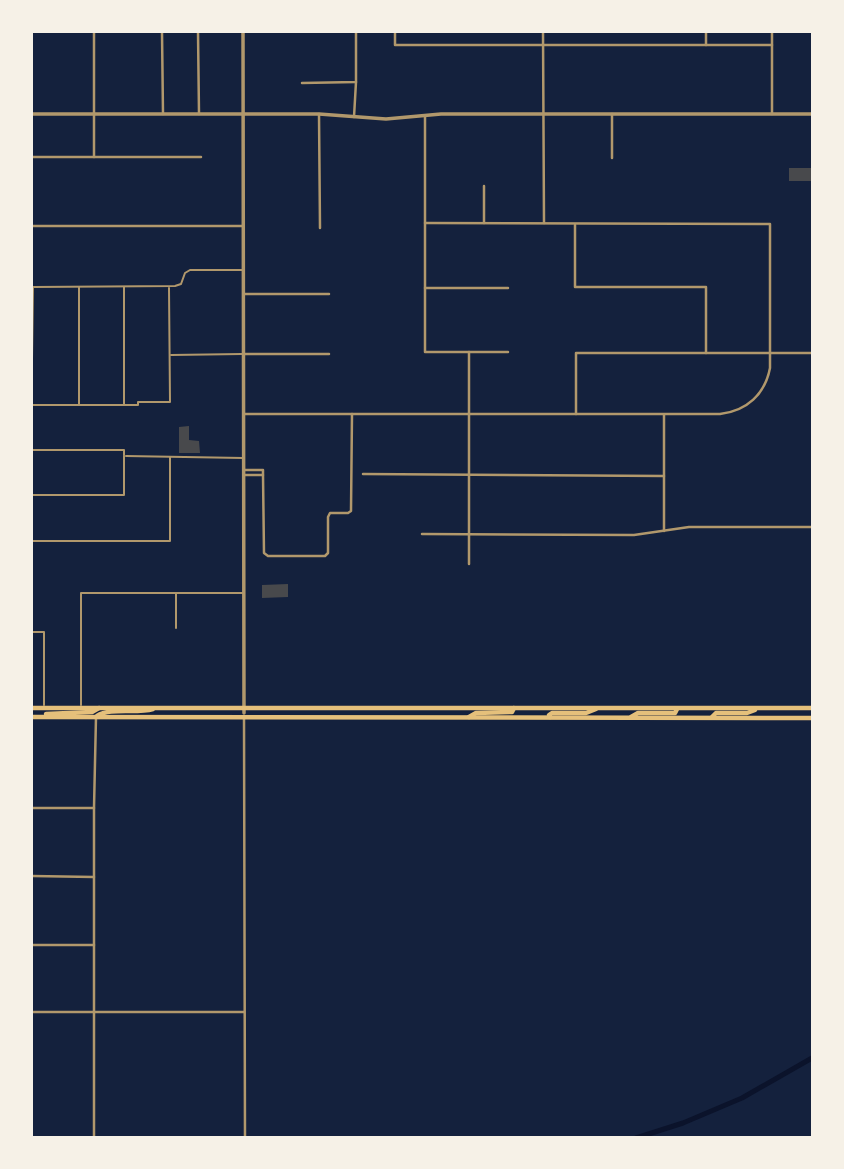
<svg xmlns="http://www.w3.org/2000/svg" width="844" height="1169" font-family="'Fira Sans',sans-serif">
<rect width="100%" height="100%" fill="#14213d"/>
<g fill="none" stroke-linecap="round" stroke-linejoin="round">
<polyline stroke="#0b132b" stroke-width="5" points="636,1138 683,1123 742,1098 812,1058"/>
</g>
<g fill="#48494c">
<rect x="789" y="168" width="23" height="13"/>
<polygon points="189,426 189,440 199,441 200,453 179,453 179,427"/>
<polygon points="288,584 288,597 262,598 262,585"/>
</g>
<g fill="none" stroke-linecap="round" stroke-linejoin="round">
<g stroke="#b1986c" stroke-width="2">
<polyline points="79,287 79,404"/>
<polyline points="124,287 124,404"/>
<polyline points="171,355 242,354"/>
<polyline points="32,359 33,287 175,286 181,284 185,273 190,270 242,270"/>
<polyline points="32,405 138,405 138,402 170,402 169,288"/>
<polyline points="32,450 124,450 124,455"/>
<polyline points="126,456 243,458"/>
<polyline points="32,495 124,495 124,456"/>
<polyline points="32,541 170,541 170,457"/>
<polyline points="176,628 176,594"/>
<polyline points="32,632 44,632 44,705"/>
<polyline points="81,705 81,593 243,593"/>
</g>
<g stroke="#b1986c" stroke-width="2.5">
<polyline points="94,32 94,157"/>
<polyline points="162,32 163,114"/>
<polyline points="198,32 199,114"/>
<polyline points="395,32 395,45 772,45"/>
<polyline points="543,32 544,223"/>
<polyline points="706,32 706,45"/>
<polyline points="772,32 772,114"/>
<polyline points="302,83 356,82 356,32"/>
<polyline points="319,114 320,228"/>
<polyline points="354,117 356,82"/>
<polyline points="425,117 425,352 508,352"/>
<polyline points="32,157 201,157"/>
<polyline points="612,158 612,114"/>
<polyline points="484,223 484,186"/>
<polyline points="575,225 575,287 706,287 706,353"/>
<polyline points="32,226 243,226"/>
<polyline points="425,288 508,288"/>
<polyline points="244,294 329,294"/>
<polyline points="469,352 469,564"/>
<polyline points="245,354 329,354"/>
<path d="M244 414H720C747 411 765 394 770 368V224L425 223"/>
<polyline points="576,414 576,353 812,353"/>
<polyline points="363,474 664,476"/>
<polyline points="244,475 263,475 263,470 245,470"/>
<polyline points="263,475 264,553 268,556 325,556 328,553 328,517 330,513 348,513 351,511 352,414"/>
<polyline points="664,531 664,415"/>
<polyline points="422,534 634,535 689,527 812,527"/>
<polyline points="244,716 245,1138"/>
<polyline points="32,808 94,808"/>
<polyline points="32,876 94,877"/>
<polyline points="32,945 94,945"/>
<polyline points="32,1012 244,1012"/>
<polyline points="94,1138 94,808 96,717"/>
</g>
<g stroke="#b1986c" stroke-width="3.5">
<polyline points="243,32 244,713"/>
<polyline points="32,114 319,114 386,119 441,114 812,114"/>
</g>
<g stroke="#e5c07b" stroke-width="4.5">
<polyline points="32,708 812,708"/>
<polyline points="46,714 92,712 99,708"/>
<path d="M97 716C111 707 136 714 153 709"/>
<polyline points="32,717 812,718"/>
<polyline points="469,717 476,713 512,712 514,708"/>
<polyline points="550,717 549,715 552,713 586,713 596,709"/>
<polyline points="631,717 638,713 675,713 677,709"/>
<polyline points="712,717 716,713 747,713 755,710"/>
</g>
</g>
<rect width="844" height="1169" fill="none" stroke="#f6f1e7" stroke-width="66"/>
</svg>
